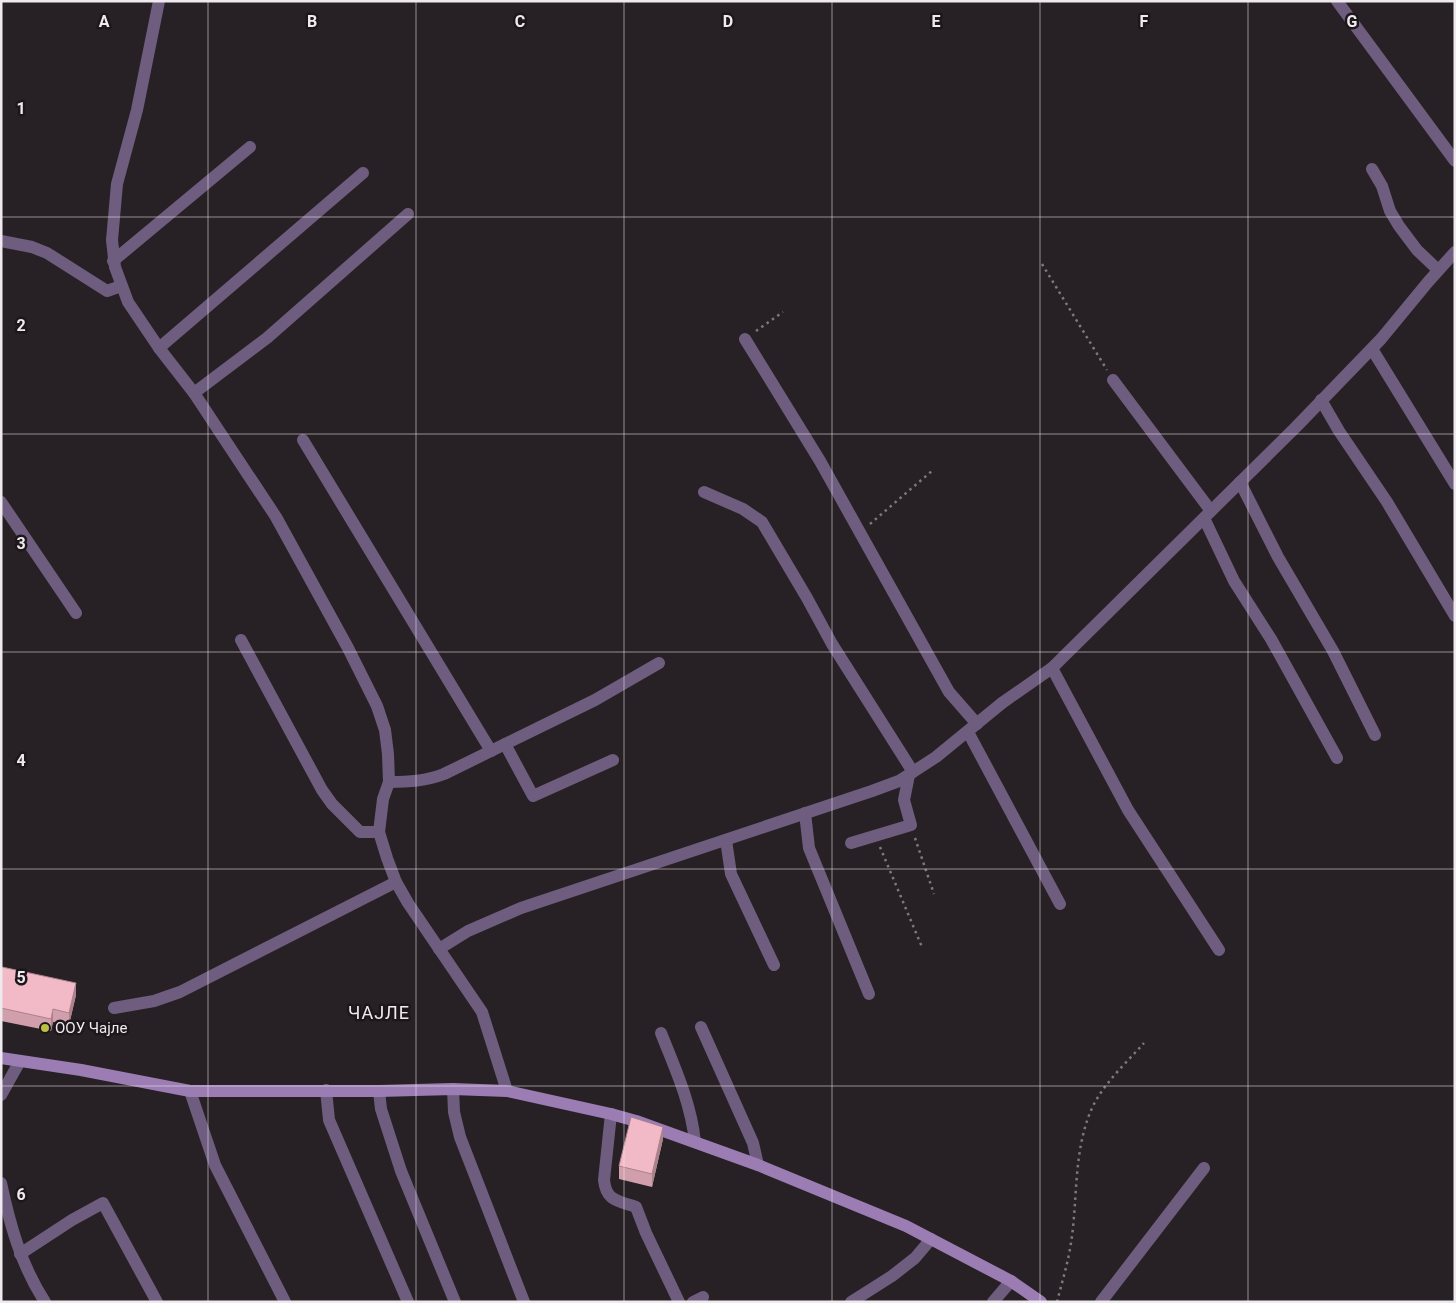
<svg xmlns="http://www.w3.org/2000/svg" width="1456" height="1303" font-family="Roboto,sans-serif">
<rect width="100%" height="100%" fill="#272125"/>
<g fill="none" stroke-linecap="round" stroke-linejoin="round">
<g stroke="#7d787b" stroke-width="2.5" stroke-dasharray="2.5 4" stroke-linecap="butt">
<polyline points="1042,264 1107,370"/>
<polyline points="756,331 783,312"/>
<polyline points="870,524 933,470"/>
<polyline points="915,838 934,894"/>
<polyline points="880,847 922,947"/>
<path d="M1057 1302C1062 1282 1068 1263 1071 1243 1078 1198 1073 1151 1092 1108 1104 1083 1126 1063 1144 1043"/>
</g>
<g stroke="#6f5d7f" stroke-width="12">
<polyline points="159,1 137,110 117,184 112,240 115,267 128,302 159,348 194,393 276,517 348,648 377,706 385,730 388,754 389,782 383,799 379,832 387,858 396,882 408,903 482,1012 507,1091"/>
<polyline points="1337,1 1455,161"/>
<polyline points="1372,169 1382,186 1390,211 1399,226 1417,250 1438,270"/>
<polyline points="1,241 32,247 47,253 107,291 121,286"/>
<polyline points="113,261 250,147"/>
<polyline points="745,339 820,461 949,692 977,724"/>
<polyline points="159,348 363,173"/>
<polyline points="1372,349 1455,484"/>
<polyline points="1113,380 1211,511"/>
<polyline points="194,393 267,338 408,214"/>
<polyline points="1321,400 1339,431 1387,502 1455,616"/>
<polyline points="303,440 491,751"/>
<polyline points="1240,482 1278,557 1333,651 1375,735"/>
<polyline points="704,492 743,509 762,522 807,598 832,644 913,772"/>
<polyline points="1,502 76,613"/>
<polyline points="1204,518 1234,581 1271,639 1337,758"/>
<polyline points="241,640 322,790 332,804 360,832 379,832"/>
<polyline points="1052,668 1128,810 1219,950"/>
<polyline points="968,732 1060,904"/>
<polyline points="505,744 533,796 613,760"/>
<path d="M389 782C409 782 426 781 444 774L595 700 659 663"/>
<polyline points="805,813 809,848 869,994"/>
<polyline points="726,840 731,874 774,965"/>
<polyline points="851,843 911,825 904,800 909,775"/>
<polyline points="439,949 468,931 521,908 872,791 899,781 936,757 1002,703 1052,668 1296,427 1381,339 1428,282 1455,252"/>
<polyline points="114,1008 154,1001 180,992 396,882"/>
<polyline points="701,1027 753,1143 758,1165"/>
<path d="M661 1033C675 1068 691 1103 695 1142"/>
<polyline points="453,1089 454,1112 460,1137 524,1302"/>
<polyline points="326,1090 329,1120 408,1302"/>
<polyline points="190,1091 215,1165 285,1302"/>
<polyline points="379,1091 381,1109 401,1171 455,1302"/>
<polyline points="1,1095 20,1061"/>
<path d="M611 1114 604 1180C606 1201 618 1201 636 1207L646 1233 679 1302"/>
<path d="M1 1183C10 1225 21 1265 45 1302"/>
<polyline points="20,1254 72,1220 103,1203 157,1302"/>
<polyline points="693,1302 703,1297"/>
<polyline points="851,1302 892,1276 915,1258 931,1239"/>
<polyline points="993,1302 1011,1281"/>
<polyline points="1101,1302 1204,1168"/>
</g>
<polyline stroke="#9b7db4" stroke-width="12" points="1,1058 81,1070 190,1091 379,1091 453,1089 507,1091 611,1114 636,1121 758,1165 906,1226 1011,1281 1041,1302"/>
</g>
<g fill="#d09fab">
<polygon points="1,972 76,995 69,1025 53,1022 51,1031 1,1021"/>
<polygon points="663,1139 652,1187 619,1179 619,1166"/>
</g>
<g fill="#a9828b">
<polygon points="76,983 76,995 69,1025 69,1013"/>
<polygon points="53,1009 53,1022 51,1031 51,1019"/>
<polygon points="663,1127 663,1139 652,1187 652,1174"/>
</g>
<g fill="#f2b9c7" stroke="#a9828b">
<polygon points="2,967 76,983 69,1013 53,1009 51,1019 1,1008 1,972"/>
<polygon points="631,1117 663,1127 652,1174 619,1166"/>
</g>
<path fill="none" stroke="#eeeaed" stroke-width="1" stroke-opacity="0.55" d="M208 1V1302M416 1V1302M624 1V1302M832 1V1302M1040 1V1302M1248 1V1302M1 217H1455M1 434H1455M1 652H1455M1 869H1455M1 1086H1455"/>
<circle fill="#bbc044" stroke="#1d171b" stroke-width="2" cx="45" cy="1028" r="5"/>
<g text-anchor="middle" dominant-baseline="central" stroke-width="5" stroke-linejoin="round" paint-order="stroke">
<g font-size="15" fill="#eeeaed" stroke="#1d171b" text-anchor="start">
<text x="55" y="1028">ООУ Чајле</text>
</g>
<g font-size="18" letter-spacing="1" fill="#eeeaed" stroke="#1d171b">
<text x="379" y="1012">ЧАЈЛЕ</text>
</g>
</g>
<g font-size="16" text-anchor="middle" font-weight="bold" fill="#eeeaed" stroke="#1d171b" stroke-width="5" stroke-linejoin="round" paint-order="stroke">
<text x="104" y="27">A</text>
<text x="312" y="27">B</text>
<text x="520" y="27">C</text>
<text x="728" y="27">D</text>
<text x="936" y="27">E</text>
<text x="1144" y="27">F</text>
<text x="1352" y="27">G</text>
<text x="21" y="114">1</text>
<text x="21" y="331">2</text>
<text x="21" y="549">3</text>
<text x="21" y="766">4</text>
<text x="21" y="983">5</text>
<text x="21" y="1200">6</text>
</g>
<rect width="1456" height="1303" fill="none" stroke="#eeeaed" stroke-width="5"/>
</svg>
